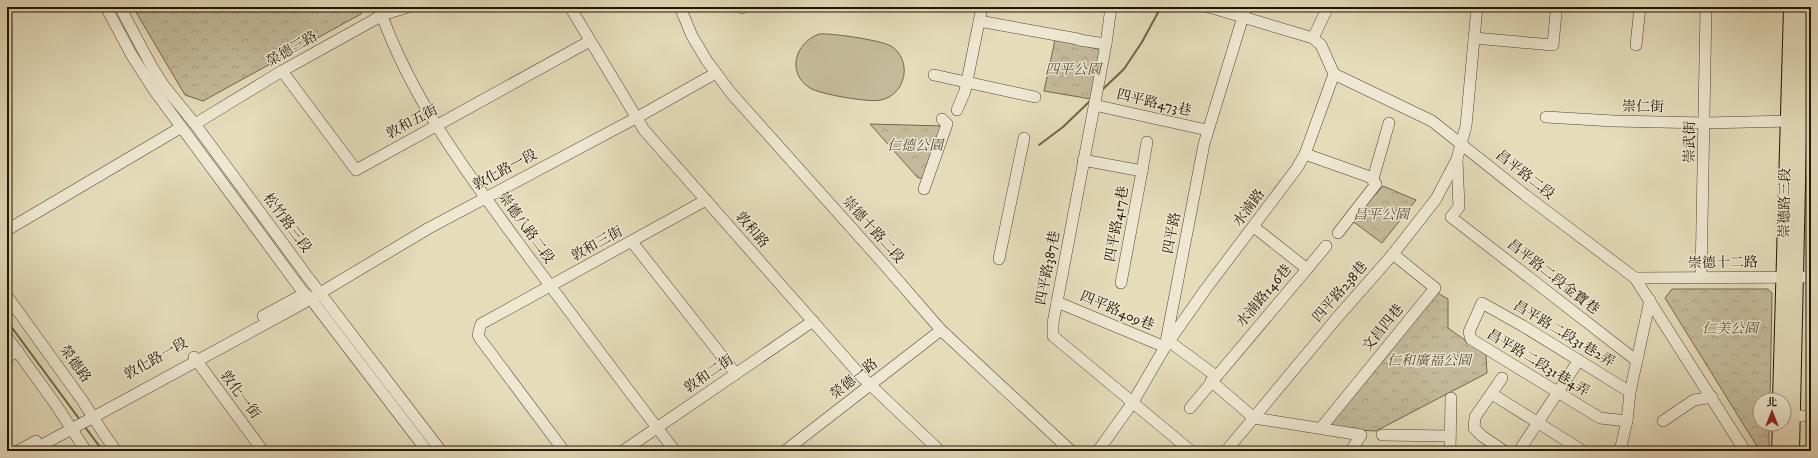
<svg xmlns="http://www.w3.org/2000/svg" width="1818" height="458" font-family="'IM FELL DW Pica','Noto Serif TC',serif">
<defs>
<pattern id="park-crowns" width="20" height="18" patternUnits="userSpaceOnUse"><rect width="20" height="18" fill="#c4ba9b"/><path d="M2 6a3 3 0 1 1 6 0M12 15a3 3 0 1 1 6 0" fill="none" stroke="#a89f84"/></pattern>
</defs>
<rect width="100%" height="100%" fill="#e5dcba"/>
<filter id="stains"><feTurbulence type="fractalNoise" baseFrequency=".005" numOctaves="4"/><feColorMatrix values="0 0 0 0 .2 0 0 0 0 .09 0 0 0 0 .02 0 0 0 .5 -.17"/></filter>
<radialGradient id="worn" r=".72"><stop offset=".6" stop-color="#630" stop-opacity="0"/><stop offset="1" stop-color="#630" stop-opacity=".3"/></radialGradient>
<g fill="url(#park-crowns)" stroke="#72664e">
<polygon points="133,7 363,7 361,14 203,101 185,95"/>
<polygon points="1055,40 1100,49 1091,99 1044,91"/>
<polygon points="870,124 944,126 924,178 918,178"/>
<polygon points="1383,186 1416,200 1382,243 1351,220"/>
<polygon points="1672,289 1768,289 1772,293 1770,400 1760,400 1760,424 1769,424 1769,451 1760,451 1665,298"/>
<polygon points="1436,292 1448,299 1448,328 1486,355 1487,373 1376,431 1336,429 1330,421"/>
</g>
<path fill="#c4ba9b" stroke="#72664e" d="M819 34C832 33 880 40 891 46 913 60 906 95 881 100 870 103 819 94 810 88 786 73 795 43 819 34Z"/>
<g fill="none" stroke-linecap="round" stroke-linejoin="round">
<g stroke="#6e634b" stroke-width="2">
<polyline points="1102,90 1124,69 1142,42 1161,7"/>
<polyline points="1039,145 1063,127 1091,100"/>
<polyline points="7,321 80,420"/>
<polyline points="85,427 103,451"/>
</g>
<g stroke="#524530" stroke-width="12">
<g id="minor">
<polyline points="106,7 131,54 154,90 303,292 310,298 427,451"/>
<polyline points="120,7 152,67 164,86 195,124 307,276 441,451"/>
<path d="M379 7C411 101 473 181 531 260 579 324 626 388 675 451"/>
<polyline points="570,7 644,130 862,377 940,451"/>
<polyline points="680,7 692,36 707,61 731,93 755,120 882,262 941,330 1071,451"/>
<polyline points="1111,7 1106,44 1053,323 1053,336 1191,451"/>
<polyline points="1209,7 1313,38 1321,45 1334,74 1432,121 1525,195 1635,278 1745,451"/>
<polyline points="742,8 742,7"/>
<polyline points="979,21 1078,39"/>
<polyline points="1313,38 1328,7"/>
<polyline points="1474,38 1553,45 1556,13"/>
<polyline points="1079,40 1106,44"/>
<polyline points="1636,45 1640,7"/>
<polyline points="282,71 356,170 590,41"/>
<polyline points="934,75 1035,97"/>
<polyline points="1094,105 1207,130"/>
<polyline points="957,110 965,91 982,7"/>
<polyline points="1546,117 1614,121 1705,123 1787,121"/>
<polyline points="195,124 282,71 372,21 382,15 408,7"/>
<polyline points="1305,154 1370,177 1376,184 1338,233"/>
<polyline points="1083,160 1142,171 1121,283"/>
<polyline points="1457,160 1459,207 1451,217 1637,361"/>
<polyline points="1142,171 1147,142"/>
<polyline points="1373,179 1389,123"/>
<polyline points="924,189 947,124 942,119"/>
<polyline points="7,230 180,128"/>
<polyline points="632,242 736,374"/>
<polyline points="999,259 1024,138"/>
<polyline points="1307,269 1326,246"/>
<polyline points="1635,278 1811,277"/>
<polyline points="1701,278 1706,7"/>
<polyline points="7,296 82,400 104,434 116,451"/>
<polyline points="1057,302 1165,347 1205,290 1297,168 1305,154 1334,74"/>
<polyline points="263,316 298,297 310,298"/>
<polyline points="7,337 56,405 86,451"/>
<polyline points="1170,342 1216,376"/>
<polyline points="7,357 18,351"/>
<polyline points="194,357 263,451"/>
<polyline points="1502,378 1475,417 1474,428 1482,436 1504,451"/>
<polyline points="1211,381 1254,418 1361,435 1351,451"/>
<polyline points="1492,394 1583,451"/>
<polyline points="1190,408 1307,269 1254,227"/>
<polyline points="1793,416 1811,416"/>
<polyline points="1627,421 1600,418 1471,339 1469,332 1482,303 1523,326 1630,392"/>
<polyline points="1663,421 1694,400 1712,397"/>
<polyline points="1321,428 1435,288 1393,254"/>
<polyline points="1382,435 1450,436"/>
<polyline points="18,451 36,441"/>
<polyline points="31,451 300,305 429,228 636,118 716,73"/>
<polyline points="564,451 481,340 478,335 481,324 706,200"/>
<polyline points="623,451 813,321"/>
<polyline points="785,451 941,330"/>
<polyline points="1098,451 1133,402 1165,347 1204,144 1246,7"/>
<polyline points="1226,451 1336,319 1393,254 1436,199 1457,159 1466,126 1477,7"/>
<polyline points="1450,451 1451,398"/>
<polyline points="1519,451 1579,360"/>
<polyline points="1620,451 1627,421 1630,392 1650,300"/>
</g>
</g>
<g stroke="#211302" stroke-width="16">
<g id="major">
<polyline points="1780,400 1791,7"/>
<polyline points="1779,451 1780,424"/>
<polyline points="1792,451 1802,7"/>
</g>
</g>
<use href="#minor" stroke="#eee8d2" stroke-width="11"/>
<use href="#major" stroke="#e5dcba" stroke-width="14"/>
</g>
<g text-anchor="middle" dominant-baseline="central" stroke-width="3" stroke-linejoin="round" paint-order="stroke">
<g font-size="14" fill="#211302" stroke="#eee8d2">
<text transform="translate(292 49) rotate(-30)">榮德三路</text>
<text transform="translate(1154 103) rotate(13)">四平路473巷</text>
<text transform="translate(1643 107) rotate(1)">崇仁街</text>
<text transform="translate(412 122) rotate(-28)">敦和五街</text>
<text transform="translate(1690 142) rotate(-89)">崇武街</text>
<text transform="translate(505 170) rotate(-28)">敦化路一段</text>
<text transform="translate(1525 175) rotate(38)">昌平路二段</text>
<text transform="translate(1785 203) rotate(-89)">崇德路三段</text>
<text transform="translate(1249 208) rotate(-53)">水湳路</text>
<text transform="translate(287 223) rotate(53)">松竹路三段</text>
<text transform="translate(1117 224) rotate(-80)">四平路417巷</text>
<text transform="translate(526 228) rotate(54)">崇德八路二段</text>
<text transform="translate(752 230) rotate(49)">敦和路</text>
<text transform="translate(873 230) rotate(48)">崇德十路二段</text>
<text transform="translate(1172 233) rotate(-79)">四平路</text>
<text transform="translate(597 244) rotate(-29)">敦和三街</text>
<text transform="translate(1723 263) rotate(-1)">崇德十二路</text>
<text transform="translate(1048 268) rotate(-79)">四平路387巷</text>
<text transform="translate(1553 277) rotate(38)">昌平路二段金寶巷</text>
<text transform="translate(1340 292) rotate(-49)">四平路238巷</text>
<text transform="translate(1264 296) rotate(-50)">水湳路146巷</text>
<text transform="translate(1117 311) rotate(23)">四平路409巷</text>
<text transform="translate(1383 328) rotate(-51)">文昌四巷</text>
<text transform="translate(1564 334) rotate(31)">昌平路二段31巷2弄</text>
<text transform="translate(156 359) rotate(-29)">敦化路一段</text>
<text transform="translate(1538 363) rotate(31)">昌平路二段31巷4弄</text>
<text transform="translate(75 364) rotate(54)">榮德路</text>
<text transform="translate(709 374) rotate(-34)">敦和二街</text>
<text transform="translate(854 379) rotate(-38)">榮德一路</text>
<text transform="translate(240 395) rotate(53)">敦化一街</text>
</g>
<g font-size="14" font-style="italic" fill="#5a4d38" stroke="#eee8d2">
<text x="1073" y="70">四平公園</text>
<text x="915" y="146">仁德公園</text>
<text x="1381" y="215">昌平公園</text>
<text x="1730" y="329">仁美公園</text>
<text x="1429" y="361">仁和廣福公園</text>
</g>
</g>
<rect width="1818" height="458" fill="none" stroke="#e5dcba" stroke-width="24"/>
<rect x="8" y="8" width="1802" height="442" fill="none" stroke="#211302" stroke-width="2"/>
<rect x="12" y="12" width="1794" height="434" fill="none" stroke="#211302"/>
<g transform="translate(1772 412)"><circle r="19" fill="#eee8d2" stroke="#9c937f"/>
<path d="M0-3L7 15L0 10L-7 15Z" fill="#8f2418"/>
<text y="-6" font-size="11" font-weight="bold" text-anchor="middle" fill="#211302">北</text>
</g>
<rect width="100%" height="100%" filter="url(#stains)"/>
<rect width="100%" height="100%" fill="url(#worn)"/>
</svg>
